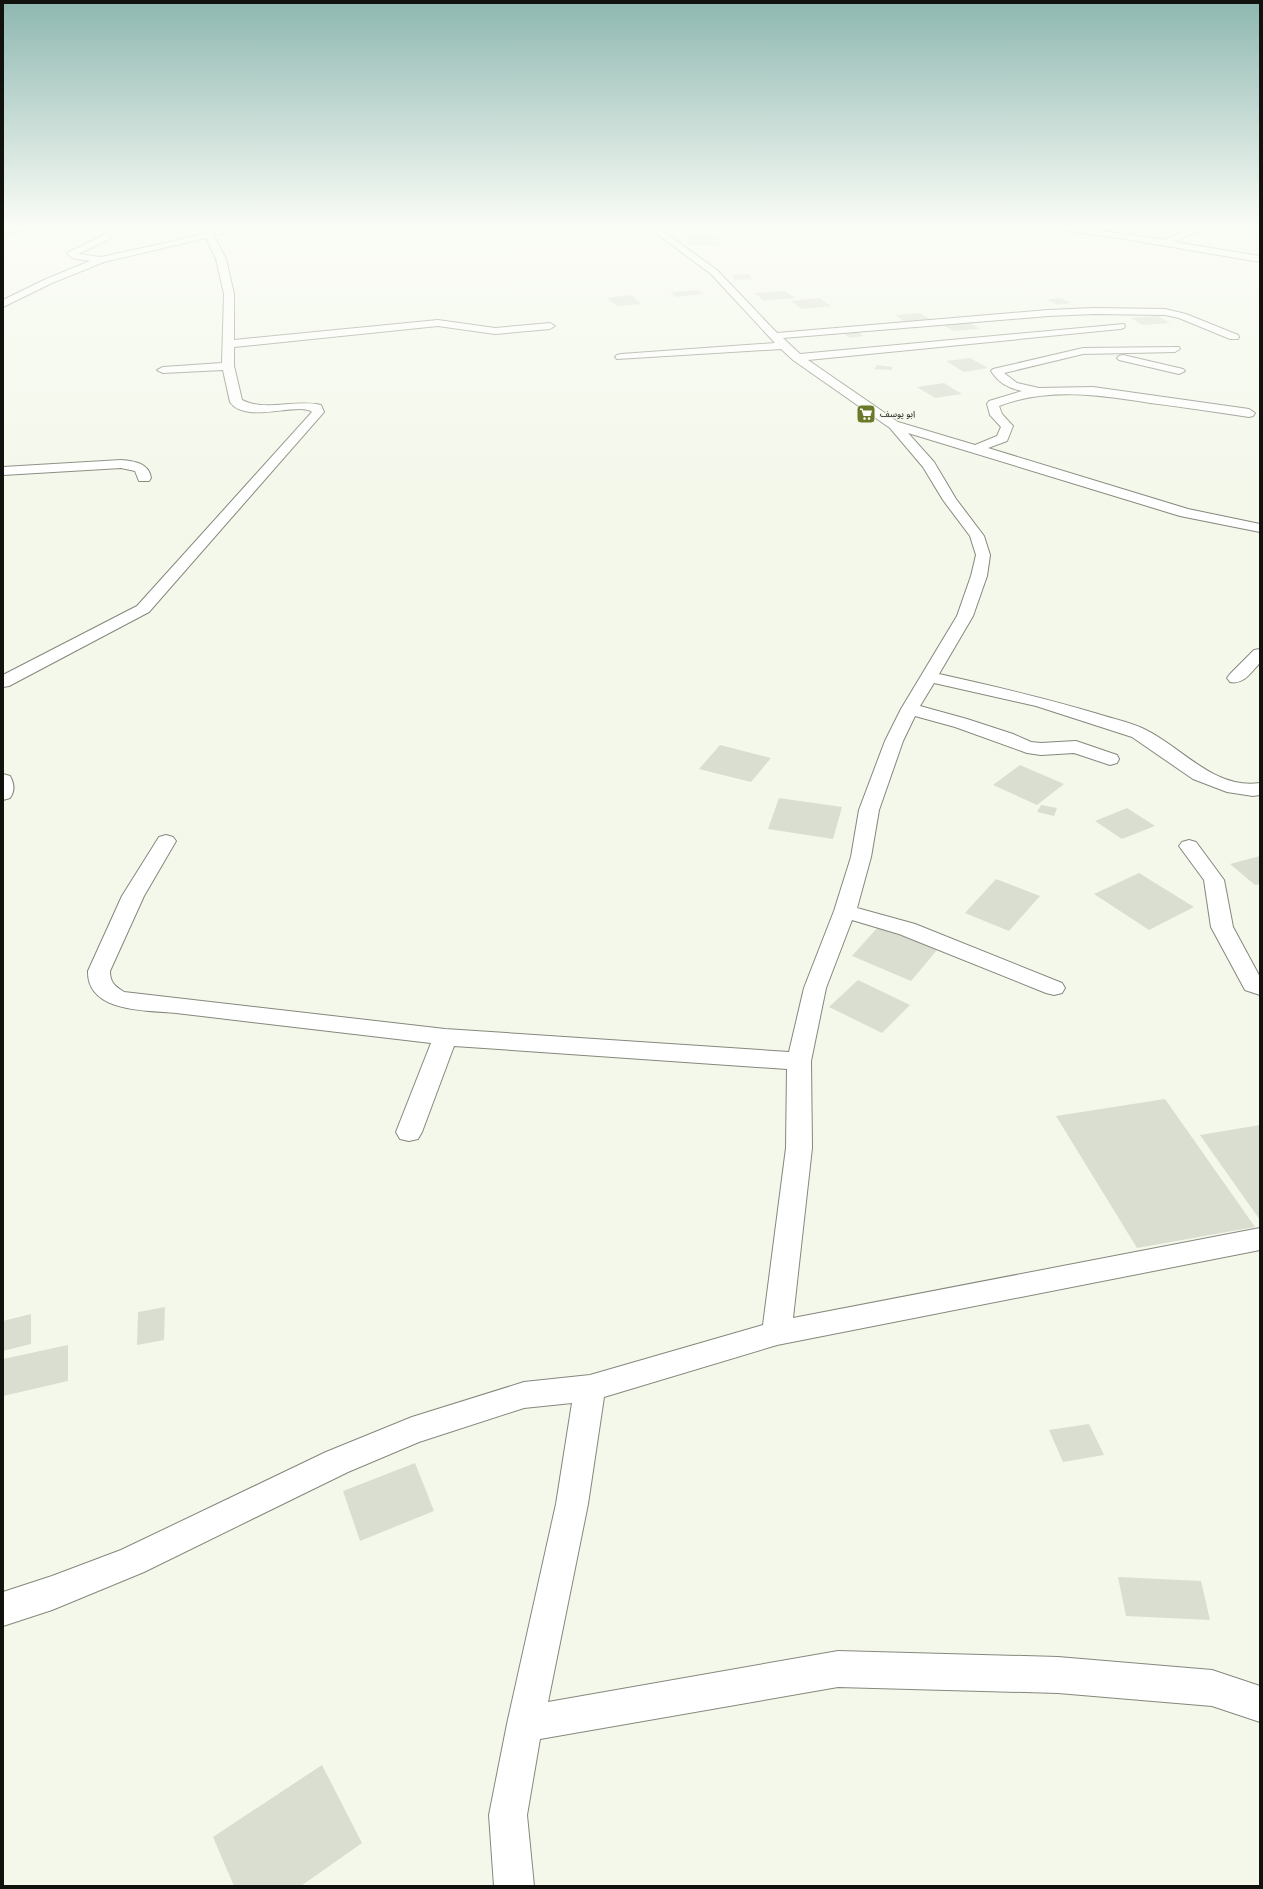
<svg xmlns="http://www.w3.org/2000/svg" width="1263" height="1889" font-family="'Varela Round','Noto Sans Arabic',sans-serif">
<rect width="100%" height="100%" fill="#f4f8eb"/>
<g fill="#daded1">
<polygon points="366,225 397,225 398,227 368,229"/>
<polygon points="688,235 719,236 719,246 687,246"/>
<polygon points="749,274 752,279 735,280 732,275"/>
<polygon points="698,290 704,294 676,297 670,292"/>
<polygon points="785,291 795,298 764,301 755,293"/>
<polygon points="631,295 641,304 617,306 606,298"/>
<polygon points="820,298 831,306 802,309 791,301"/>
<polygon points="1060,298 1071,303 1058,305 1047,300"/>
<polygon points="920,313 933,321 907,324 895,315"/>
<polygon points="1158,316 1170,323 1142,325 1131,318"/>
<polygon points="969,322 980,329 953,331 942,324"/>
<polygon points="857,332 864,336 850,338 843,333"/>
<polygon points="970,358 988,368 964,372 946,361"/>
<polygon points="877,365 893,367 891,370 874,369"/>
<polygon points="944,383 962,394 935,398 917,387"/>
<polygon points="720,745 771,758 751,782 699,769"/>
<polygon points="1020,765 1064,784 1037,805 993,785"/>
<polygon points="779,798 842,807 833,839 768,829"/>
<polygon points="1041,805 1057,808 1054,816 1037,812"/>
<polygon points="1127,808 1155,826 1122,839 1095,821"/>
<polygon points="1260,856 1260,884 1255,885 1230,864"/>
<polygon points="1139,873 1194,907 1149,930 1094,894"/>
<polygon points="996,879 1040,896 1009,931 965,913"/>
<polygon points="878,927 937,950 911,981 852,956"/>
<polygon points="858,980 910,1005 882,1033 829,1007"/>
<polygon points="1165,1099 1255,1227 1137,1248 1056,1116"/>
<polygon points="1260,1125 1260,1220 1200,1135"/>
<polygon points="165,1307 164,1340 137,1345 138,1312"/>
<polygon points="31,1314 31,1344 3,1351 3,1321"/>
<polygon points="68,1345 68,1381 3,1396 3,1359"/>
<polygon points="1089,1424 1104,1455 1063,1462 1049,1430"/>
<polygon points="415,1463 434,1511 360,1541 343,1491"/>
<polygon points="1118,1577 1201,1581 1210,1620 1126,1616"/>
<polygon points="322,1765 362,1843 301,1886 234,1886 213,1837"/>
</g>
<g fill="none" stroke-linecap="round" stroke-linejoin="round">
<g stroke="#84887c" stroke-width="2">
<g id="minor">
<polygon points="22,225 39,225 35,228 3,234 3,228"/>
<path d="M110 225H118L108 240 78 254 101 257 166 243 206 233 229 225H241L240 227 214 236 226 259 234 294V340L438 320 495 328 550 323 555 326 550 329 495 334 438 326 234 347V366L242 400C265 412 295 399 321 405L324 412 149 612 9 686 3 687V675L137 606 312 412C299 401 246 425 230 402L223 370 163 373 157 370 163 367 222 363 224 294 216 259 206 238 104 262 52 283 3 307V300L46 279 90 261 72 258 67 253 102 236Z"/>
<path d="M645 225H654L717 270 777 333 1048 310 1094 308 1165 309 1186 314 1238 335 1239 337 1238 339H1230L1179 318 1165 315 1094 314 1048 316 783 338 800 354 1124 324 1125 326 1124 328 1120 329 808 360 898 422 975 445 997 436 1001 427 990 415 987 404 989 401 1022 391C1008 388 999 383 991 371L993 369 1083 348 1179 347 1180 349 1175 352 1083 354 1004 373 1017 383 1039 388 1093 387 1249 409 1255 413 1253 416 1249 417C1216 412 1183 407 1150 403 1099 395 1049 387 999 406L1002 414 1013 426 1007 441 988 448 1188 509 1260 524V532L1180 516 908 433 934 462 956 499 984 536 990 555 987 576 973 616 939 674C993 686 1045 698 1098 714 1113 719 1130 722 1144 729 1182 747 1214 790 1260 783V795L1253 796 1227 792 1193 779 1132 737 1036 706 934 683 920 706 967 719 1013 734 1031 742 1041 743 1076 741 1117 755 1119 759 1117 763 1110 765 1074 753 1041 755 1027 753 955 727 915 716 903 741 879 810 871 857 857 908 915 924 1062 983 1065 988 1062 993 1054 995 1046 993 899 934 852 920 826 988 811 1061 812 1148 793 1318 1260 1228V1250L777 1345 604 1397 588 1504 548 1702 838 1651 1058 1657 1212 1670 1260 1686V1722L1212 1706 1058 1693 838 1687 540 1739 527 1815 534 1886H494L489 1815 507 1724 556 1504 572 1403 524 1408 419 1442 348 1472 144 1572 52 1610 3 1626V1592L52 1576 121 1550 326 1452 412 1417 524 1382 590 1375 763 1325 786 1148 787 1069 454 1046 422 1132 418 1139 409 1141 400 1139 396 1132 431 1043 176 1013C147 1010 87 1013 88 971L122 896 159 837 166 835 173 837 176 841 144 896 110 971C110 983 115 986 124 992L445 1029 789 1052 804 988 834 911 851 857 859 810 885 741 901 709 957 616 971 576 976 555 970 536 943 500 923 467 890 428 793 360 781 349 617 359 615 357 617 355 621 354 775 343 711 274Z"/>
<polygon points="1040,225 1062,225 1164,240 1198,225 1209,225 1208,227 1174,242 1260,256 1260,262 1119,238 1044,228"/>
<polygon points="1240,225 1252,225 1260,227 1260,233 1241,227"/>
<polygon points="1123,355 1183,369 1185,371 1179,374 1119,360 1117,358 1119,356"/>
<path d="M121 460C134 461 149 463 151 478L149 481H139L135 471 121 468 3 475V467Z"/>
<path d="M1260 649V663C1251 672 1244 685 1230 682L1227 678 1230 674 1254 650Z"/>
<path d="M3 774 10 776C14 783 15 791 10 798L3 800Z"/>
<polygon points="1189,840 1196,842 1224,880 1233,927 1260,977 1260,995 1245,990 1211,927 1204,880 1179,846 1182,842"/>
</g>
</g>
<use href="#minor" fill="#fff" fill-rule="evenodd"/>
</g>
<linearGradient id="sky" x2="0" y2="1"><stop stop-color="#8db7b0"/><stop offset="0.46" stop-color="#fafcf6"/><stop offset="1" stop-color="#fafcf6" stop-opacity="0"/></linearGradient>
<rect width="1263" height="489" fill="url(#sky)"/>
<defs>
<g id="supermarket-square" transform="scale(1)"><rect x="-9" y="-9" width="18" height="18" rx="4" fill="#697b2a" stroke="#f4f8eb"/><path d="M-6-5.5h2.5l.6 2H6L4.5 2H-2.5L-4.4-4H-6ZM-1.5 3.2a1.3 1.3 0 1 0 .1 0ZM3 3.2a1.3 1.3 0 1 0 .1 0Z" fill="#fff"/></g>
</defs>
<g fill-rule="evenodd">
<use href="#supermarket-square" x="866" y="414"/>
</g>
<g text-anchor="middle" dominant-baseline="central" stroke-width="3" stroke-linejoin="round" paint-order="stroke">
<g font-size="9" fill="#11120e" stroke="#f4f8eb" text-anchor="start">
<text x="880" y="414">ابو يوسف</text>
</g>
</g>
<rect width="1263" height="1889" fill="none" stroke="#11120e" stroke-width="8"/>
</svg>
